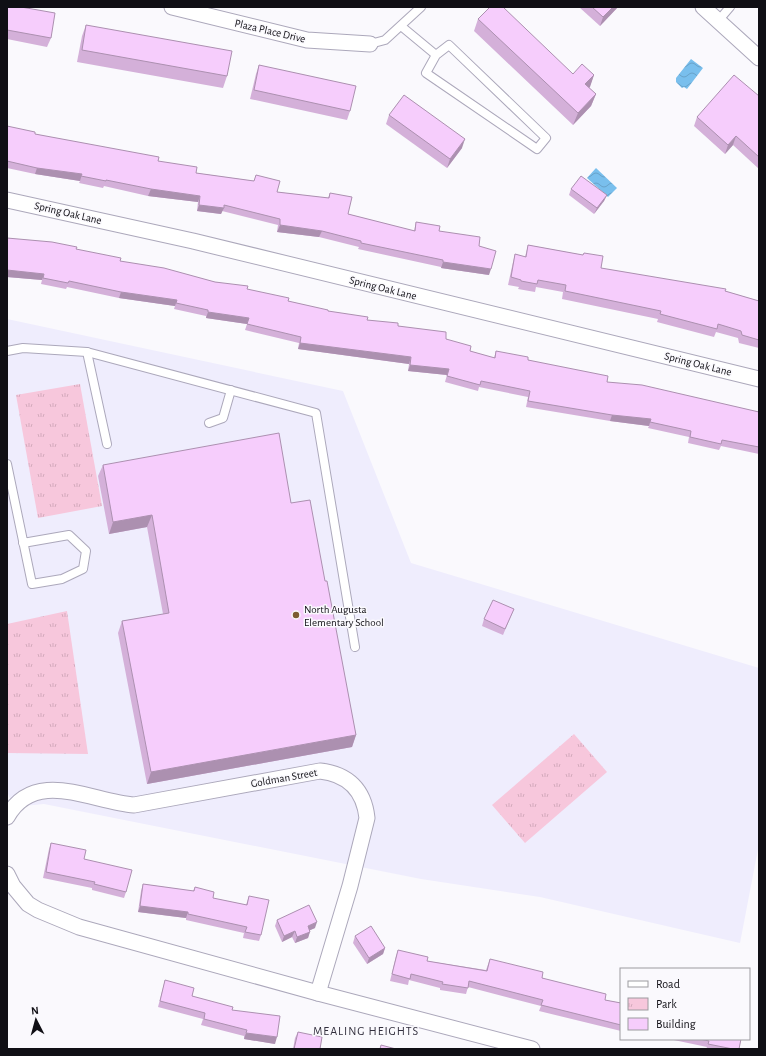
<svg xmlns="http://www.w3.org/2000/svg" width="766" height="1056" font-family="'Alegreya Sans',sans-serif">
<defs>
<pattern id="park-tufts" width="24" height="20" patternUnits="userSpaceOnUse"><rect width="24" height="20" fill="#f7c7dc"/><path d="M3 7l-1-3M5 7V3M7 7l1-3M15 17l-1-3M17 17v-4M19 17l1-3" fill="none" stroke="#d3aabc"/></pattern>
<pattern id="water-waves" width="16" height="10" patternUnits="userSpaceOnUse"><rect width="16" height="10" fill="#79bfed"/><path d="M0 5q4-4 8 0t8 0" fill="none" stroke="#68a3ca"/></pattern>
</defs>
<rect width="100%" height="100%" fill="#faf9fd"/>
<polygon fill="#efedfd" points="7,319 343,391 411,563 759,668 759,844 740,943 540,897 421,879 44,804 14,807 7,792"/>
<g fill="url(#park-tufts)">
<polygon points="80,384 102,506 38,518 16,395"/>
<polygon points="67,611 88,754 7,753 7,624"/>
<polygon points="574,734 607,772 525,843 492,805"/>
</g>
<g fill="url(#water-waves)">
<polygon points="691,59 703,68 687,89 684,87 682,88 676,82 676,78"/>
<polygon points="596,168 617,188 608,197 587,178"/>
</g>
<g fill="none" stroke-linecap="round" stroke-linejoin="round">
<g stroke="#aca8bb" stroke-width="10">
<g id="lane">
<polyline points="718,21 730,7"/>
<polyline points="401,26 436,55 426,73 537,149 546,138 449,45 436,55"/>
<polyline points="370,44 385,40 421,7"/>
<polyline points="7,351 23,348 87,352 316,413 355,647"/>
<polyline points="87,352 107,444"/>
<polyline points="209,423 223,418 231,390"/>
<polyline points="7,464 32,584 62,579 83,569 86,551 69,535 23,543"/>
</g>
</g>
<g stroke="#aca8bb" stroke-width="17">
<g id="street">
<polyline points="172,7 307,40 370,44"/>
<polyline points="703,7 759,58"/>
<polyline points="7,200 193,241 759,379"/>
<path d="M7 817C35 767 92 802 134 805L320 771C348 774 364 790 367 818L350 886 318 993"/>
<polyline points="7,874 13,886 28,904 38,910 79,927 318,993 532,1049"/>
</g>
</g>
<use href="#lane" stroke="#fff" stroke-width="8"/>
<use href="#street" stroke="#fff" stroke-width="15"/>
</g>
<g fill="#d4b0d9">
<polygon points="7,7 51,38 47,47 7,39"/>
<polygon points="579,7 618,7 600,26"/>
<polygon points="478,19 573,74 594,75 589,88 596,94 591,106 573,125 474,31"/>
<polygon points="86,25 227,76 223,88 77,62 82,36"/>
<polygon points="259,65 350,111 347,120 250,99 256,74"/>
<polygon points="759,96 759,169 733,145 725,154 694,126 697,117"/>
<polygon points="389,115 462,148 447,168 386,124"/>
<polygon points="7,126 35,134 158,161 196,173 254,181 256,175 277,192 328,198 330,193 348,214 414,231 416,222 479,246 489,275 441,268 441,267 358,249 359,247 319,237 277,232 278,225 222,211 221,214 197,211 198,202 148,196 104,186 103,188 79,183 80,181 35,174 7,168"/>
<polygon points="571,189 607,195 604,201 594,214 569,195"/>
<polygon points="7,238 76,249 120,261 247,289 288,301 328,311 367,320 398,326 446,339 470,351 494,358 496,351 607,382 759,412 759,454 721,446 719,450 688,443 689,437 648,428 649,426 610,421 526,407 528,397 479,387 478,391 445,382 447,375 408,371 409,364 298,349 299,343 245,330 247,324 206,318 206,316 174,309 175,306 119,298 67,287 66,289 41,284 42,280 7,277"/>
<polygon points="528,245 583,255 584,253 601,268 725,291 759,301 759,348 739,343 738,338 716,332 714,337 657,322 658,319 562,299 563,292 536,287 535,292 518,289 519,287 508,285 513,262 515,254 525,257"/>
<polygon points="103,465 291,503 325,581 356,735 352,747 147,784 118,633 122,621 163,614 147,527 109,534 98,476"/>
<polygon points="514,609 503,635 482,626 484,619"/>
<polygon points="51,843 84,859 126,892 124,898 92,890 92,888 43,878 49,849"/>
<polygon points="143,884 193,891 195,887 213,898 246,905 249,896 261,935 259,941 243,938 244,933 186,920 186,918 138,912 141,891"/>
<polygon points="277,920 315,928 310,930 308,938 295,943 292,937 282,942 275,926"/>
<polygon points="355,936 385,948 383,954 367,964 353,943"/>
<polygon points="398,950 427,961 486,970 490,959 542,978 605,1000 621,1003 621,1031 539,1011 541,1006 468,987 466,994 440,990 440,988 409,980 408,985 390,981 396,956"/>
<polygon points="165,980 192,996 232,1010 275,1044 244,1039 244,1036 201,1025 203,1019 158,1007"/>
<polygon points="298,1032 320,1049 293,1049 295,1038"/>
<polygon points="669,1039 741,1039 739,1049 706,1049 707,1047"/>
</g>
<g fill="#ac90b0">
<polygon points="613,7 618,7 600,26 603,17"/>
<polygon points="594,75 590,87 581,96 585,84"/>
<polygon points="596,94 591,106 573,125 578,113"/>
<polygon points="736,136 733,145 725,154 728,145"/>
<polygon points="465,139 462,148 447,168 450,159"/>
<polygon points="37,168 82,174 80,181 35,174"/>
<polygon points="151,189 200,196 198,202 148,196"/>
<polygon points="607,195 604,201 594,214 597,208"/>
<polygon points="199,205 224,208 221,214 197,211"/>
<polygon points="280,225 322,231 319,237 277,232"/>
<polygon points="443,262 491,269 489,275 441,268"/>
<polygon points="7,270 44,274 42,280 7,277"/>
<polygon points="121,292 177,300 175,306 119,298"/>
<polygon points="208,312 249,318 247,324 206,318"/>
<polygon points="300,343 411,357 409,364 298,349"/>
<polygon points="410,365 449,369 447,375 408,371"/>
<polygon points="612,415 651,419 649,426 610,421"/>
<polygon points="152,515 147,527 109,534 113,522"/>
<polygon points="356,735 352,747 147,784 151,772"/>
<polygon points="140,906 188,912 186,918 138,912"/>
<polygon points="317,922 315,928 306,932 308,926"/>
<polygon points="295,931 292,937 282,942 284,936"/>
<polygon points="310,932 308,938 295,943 297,937"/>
<polygon points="385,948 383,954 367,964 369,958"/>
<polygon points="246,1033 277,1037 275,1044 244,1039"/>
</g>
<g fill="#f6cdfc" stroke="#ac90b0">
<polygon points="7,7 21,7 55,13 51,38 7,30"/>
<polygon points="490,7 503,7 573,74 582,64 594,75 585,84 596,94 578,113 478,19"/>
<polygon points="592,7 613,7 603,17"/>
<polygon points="86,25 232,51 227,76 82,50"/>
<polygon points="259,65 356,86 350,111 254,90"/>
<polygon points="734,75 759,96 759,157 736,136 728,145 697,117"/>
<polygon points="404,95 465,139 450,159 389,115"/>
<polygon points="7,126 35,132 35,134 159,157 158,161 197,167 196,173 254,181 256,175 280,181 277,192 329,198 330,193 352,197 348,214 415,231 416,222 440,226 439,231 480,237 479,246 496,251 491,269 443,262 443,260 361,243 361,241 322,231 280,225 280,219 224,205 224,208 199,205 200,196 151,189 106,180 106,181 81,176 82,174 37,168 7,161"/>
<polygon points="581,176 607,195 597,208 571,189"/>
<polygon points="7,238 52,242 77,247 76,249 121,258 120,261 164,268 215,282 248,286 247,289 289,298 288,301 328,310 328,311 368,317 367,320 398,323 398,326 446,332 446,339 471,346 470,351 495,358 496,351 528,357 528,360 608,376 607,382 642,385 759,412 759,447 722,440 721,444 690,437 691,431 650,422 651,419 612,415 528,401 530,391 481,381 480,385 447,376 449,369 410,365 411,357 300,343 301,337 247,324 249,318 208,312 208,310 176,303 177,300 121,292 69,281 68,283 43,278 44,274 7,270"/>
<polygon points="528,245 583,255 584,253 603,256 601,268 726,289 725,291 759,301 759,340 742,335 741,331 718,324 717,329 660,314 661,311 565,291 566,285 538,280 537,284 521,281 521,280 511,277 515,254 526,257"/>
<polygon points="279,433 291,503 310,500 325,581 327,581 356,735 151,772 122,621 169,613 152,515 113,522 103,465"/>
<polygon points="493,600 514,609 505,629 484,619"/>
<polygon points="51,843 86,850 84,859 132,870 126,892 94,884 95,882 46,872"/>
<polygon points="143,884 194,891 195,887 214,892 213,898 247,905 249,896 269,900 261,935 245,932 247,927 188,914 188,912 140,906"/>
<polygon points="309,905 317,922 308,926 310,932 297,937 295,931 284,936 277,920"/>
<polygon points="371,926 385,948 369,958 355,936"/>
<polygon points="398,950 428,957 427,961 487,971 490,959 543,972 542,978 606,994 605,1000 621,1003 621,1025 541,1005 543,1000 469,981 468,988 442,984 443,982 411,974 410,979 392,974"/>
<polygon points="165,980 194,988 192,996 233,1007 232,1010 280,1016 277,1037 246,1033 247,1030 204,1019 205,1013 160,1001"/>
<polygon points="298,1032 322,1037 320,1049 294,1049"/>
<polygon points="700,1039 741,1039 739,1049 733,1049 708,1044 709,1041"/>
<polygon points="381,1045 396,1049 380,1049"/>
</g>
<circle fill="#7c5c32" stroke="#faf9fd" stroke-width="1.5" cx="296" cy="615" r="4"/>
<g text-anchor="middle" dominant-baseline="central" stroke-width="3" stroke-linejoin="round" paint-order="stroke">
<g font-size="11" fill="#100f15" stroke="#faf9fd">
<text transform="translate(270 31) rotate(13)">Plaza Place Drive</text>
<text transform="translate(68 213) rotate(13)">Spring Oak Lane</text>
<text transform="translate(383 288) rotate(14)">Spring Oak Lane</text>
<text transform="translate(698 364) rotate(14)">Spring Oak Lane</text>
<text transform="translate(284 778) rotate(-10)">Goldman Street</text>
</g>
<g font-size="11" fill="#100f15" stroke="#faf9fd" text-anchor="start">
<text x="304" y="609">North Augusta<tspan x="304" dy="13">Elementary School</tspan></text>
</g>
<g font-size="12" letter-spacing="1" fill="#322f3d" stroke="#faf9fd">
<text x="366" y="1031">MEALING HEIGHTS</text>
</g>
</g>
<rect width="766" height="1056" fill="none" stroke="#100f15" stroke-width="16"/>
<rect x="620" y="968" width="130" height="72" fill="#faf9fd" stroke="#9c9ba0"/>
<rect x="628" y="981" width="20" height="6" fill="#ffffff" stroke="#9c9ba0"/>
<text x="656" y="988" font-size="12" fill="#100f15">Road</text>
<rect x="628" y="998" width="20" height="12" fill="url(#park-tufts)" stroke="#9c9ba0"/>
<text x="656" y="1008" font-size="12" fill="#100f15">Park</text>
<rect x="628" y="1018" width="20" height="12" fill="#f6cdfc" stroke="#9c9ba0"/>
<text x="656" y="1028" font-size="12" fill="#100f15">Building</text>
<g transform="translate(36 1020) rotate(354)" stroke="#faf9fd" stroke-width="3" paint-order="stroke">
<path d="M0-3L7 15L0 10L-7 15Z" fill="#100f15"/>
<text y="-6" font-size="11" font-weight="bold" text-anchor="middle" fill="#100f15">N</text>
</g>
</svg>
